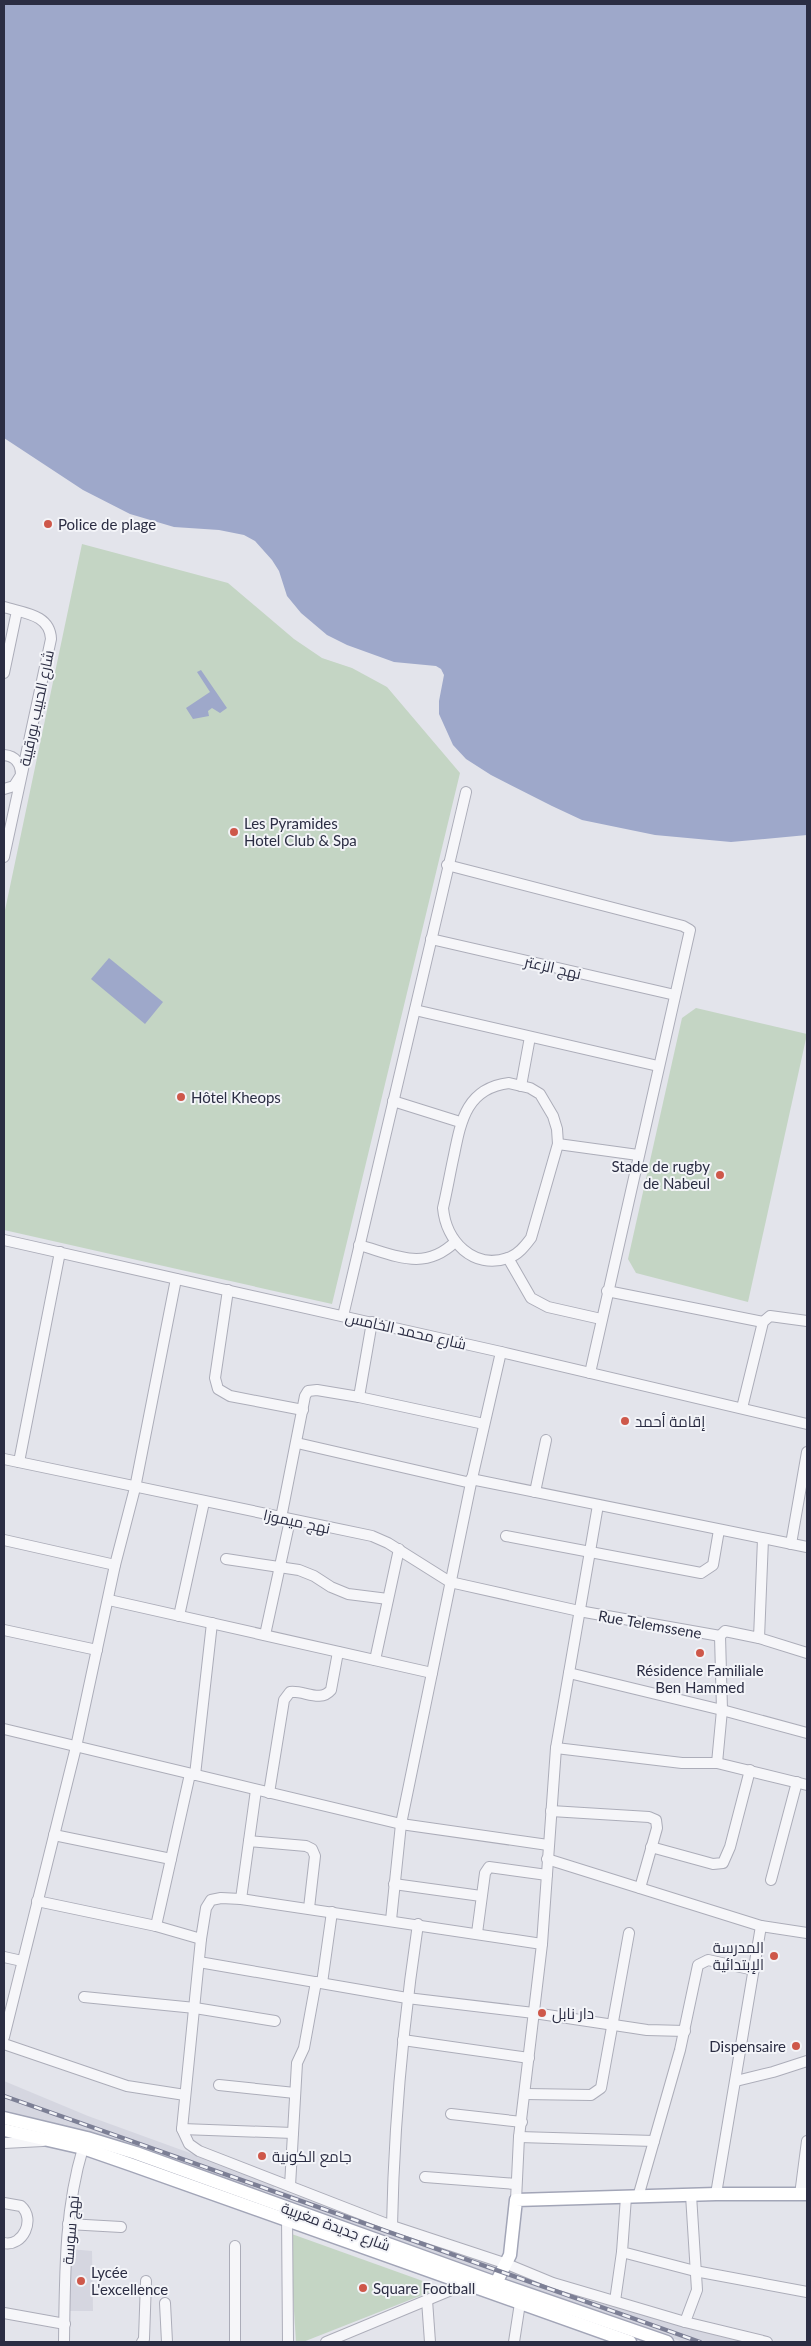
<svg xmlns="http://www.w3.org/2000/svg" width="811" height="2346" font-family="Lato,Cairo,sans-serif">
<rect width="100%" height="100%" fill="#e3e4eb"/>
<g fill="#d5d6e0">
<polygon points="4,2081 88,2116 275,2184 274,2188 496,2266 586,2300 647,2314 691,2329 744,2342 683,2342 510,2280 484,2273 109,2137 4,2110"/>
<polygon points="70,2249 92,2251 93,2311 69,2311"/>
</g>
<g fill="#c4d5c4">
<polygon points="82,544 228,583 294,639 322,658 352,668 387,687 460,773 332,1304 4,1230 4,915"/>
<polygon points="696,1008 807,1034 748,1302 636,1273 628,1259 682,1018"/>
<polygon points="289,2233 434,2285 435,2290 303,2342 296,2342"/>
</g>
<g fill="#9ea8ca">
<polygon points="4,4 807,4 807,835 731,842 655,835 582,820 552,806 491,775 466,759 453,745 439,714 439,701 444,675 441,669 436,666 394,662 347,645 327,635 301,613 287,596 279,571 272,560 255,541 244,535 219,530 174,527 130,514 83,490 4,438"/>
<polygon points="201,670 227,708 220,713 212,708 208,711 209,716 193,719 186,708 210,692 197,672"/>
<polygon points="109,958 163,1002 145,1024 91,979"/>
</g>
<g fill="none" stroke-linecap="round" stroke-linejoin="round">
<g stroke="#acadb9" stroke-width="12">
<g id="minor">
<path d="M4 607C23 613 50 614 51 639L4 857"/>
<polyline points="4,673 17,611"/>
<path d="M4 755C16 756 21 764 21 775L14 786 4 789"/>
<polyline points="447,865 683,926 690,930 590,1373"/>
<polyline points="431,939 675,995"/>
<polyline points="415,1010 658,1066"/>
<path d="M509 1083 530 1088 540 1094 553 1116 557 1129 558 1144 531 1238C525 1246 518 1255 508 1258 473 1270 446 1241 443 1208 447 1191 450 1173 454 1155 461 1120 467 1088 509 1083Z"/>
<polyline points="521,1086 530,1037"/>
<polyline points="393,1101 460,1122"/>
<polyline points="558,1144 638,1155"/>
<polyline points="4,1240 501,1352 807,1424"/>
<path d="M359 1245C395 1255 424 1272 455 1242"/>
<polyline points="508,1258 531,1298 548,1307 601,1319"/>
<polyline points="228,1290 215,1378 218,1389 230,1396 303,1410"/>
<polyline points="607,1291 763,1322"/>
<polyline points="343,1316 466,792"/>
<polyline points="359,1397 484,1424"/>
<polyline points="742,1408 763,1322 770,1316 807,1321"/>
<polyline points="297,1443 471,1483"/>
<polyline points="4,1459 372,1536 388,1543 450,1582 579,1611 720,1636"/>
<polyline points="19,1462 60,1252"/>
<polyline points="471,1479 807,1547"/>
<polyline points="535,1492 546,1440"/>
<polyline points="281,1518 305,1396 308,1391 317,1390 359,1397 372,1322"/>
<polyline points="506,1536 701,1573 713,1565 719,1530"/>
<polyline points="4,1540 115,1565"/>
<polyline points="791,1544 807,1452"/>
<polyline points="226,1559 299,1570 314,1576 331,1587 348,1594 388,1599"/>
<polyline points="109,1600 432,1673"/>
<polyline points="179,1616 204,1502"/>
<polyline points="4,1630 97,1650"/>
<polyline points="265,1635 290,1520"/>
<polyline points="759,1638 807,1653"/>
<polyline points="375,1660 399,1549"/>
<polyline points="569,1673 722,1710 807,1733"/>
<polyline points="4,1729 401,1824 548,1845"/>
<polyline points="556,1748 682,1763 717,1763 807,1785"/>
<polyline points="717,1763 722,1710 720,1636 725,1631 759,1638 763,1539"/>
<polyline points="195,1775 212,1623"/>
<path d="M269 1793 284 1700 290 1692C304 1690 320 1703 331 1690L338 1652"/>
<polyline points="551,1811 649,1817 656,1820 657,1828 640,1888"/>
<polyline points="54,1835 171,1859"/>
<polyline points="249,1841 306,1846 312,1849 315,1856 309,1908"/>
<polyline points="651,1847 713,1864 723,1863 730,1847 750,1770"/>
<polyline points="547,1859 761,1926 807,1933"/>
<polyline points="771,1880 797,1782"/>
<polyline points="394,1884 481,1896"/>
<polyline points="241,1899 256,1790"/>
<polyline points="37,1901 156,1926 201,1939"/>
<polyline points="391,1920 401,1824 471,1483 501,1352"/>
<polyline points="156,1926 190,1774"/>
<polyline points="477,1933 485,1873 489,1867 547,1875"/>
<polyline points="542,1944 241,1899 221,1898 211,1900 206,1908 201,1939 182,2129 189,2144 199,2151 392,2226 507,2264 553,2283 685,2322"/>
<polyline points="4,1957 22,1961"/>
<polyline points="199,1962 407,1998 534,2013 647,2030 685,2031"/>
<polyline points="322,1983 332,1912"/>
<polyline points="84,1997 195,2008 275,2021"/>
<polyline points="4,2037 76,1747 115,1565 135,1488 176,1279"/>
<polyline points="403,2040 529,2058"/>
<polyline points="4,2044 127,2086 185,2095"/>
<polyline points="736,2081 773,2072 807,2061"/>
<polyline points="219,2085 295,2093"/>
<polyline points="525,2094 591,2095 601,2088 629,1933"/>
<polyline points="451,2114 522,2122"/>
<polyline points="182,2129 293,2133"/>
<polyline points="519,2137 654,2141"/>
<polyline points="4,2143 43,2141"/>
<polyline points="425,2177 516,2184"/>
<polyline points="290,2186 297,2063 304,2048 316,1982"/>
<polyline points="716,2194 761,1926"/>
<polyline points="691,2195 697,2290 685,2322 767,2342"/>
<polyline points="800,2195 807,2141"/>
<polyline points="626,2197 622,2252 695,2271 807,2292"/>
<polyline points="638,2197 680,2050 698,1965 708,1960 754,1970"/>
<polyline points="516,2200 519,2137 542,1944 556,1748 598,1505"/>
<path d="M4 2203 21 2206C36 2219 23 2247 4 2243"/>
<polyline points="287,2215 288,2342"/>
<polyline points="68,2224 121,2227"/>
<path d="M392 2226C394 2124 403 2024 418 1924"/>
<polyline points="427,2300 430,2342"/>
<polyline points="615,2301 622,2252"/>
<polyline points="165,2303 167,2342"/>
<polyline points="4,2313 65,2324"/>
<path d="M64 2342C65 2277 64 2211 83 2148"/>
<polyline points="142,2342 144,2339 146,2281"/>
<polyline points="235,2342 235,2246"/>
<polyline points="326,2342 466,2284"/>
<polyline points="514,2342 520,2303"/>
</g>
</g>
<g stroke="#a2a5b7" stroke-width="15">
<g id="major">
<polyline points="4,2118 87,2138 136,2153 496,2283 667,2342"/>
<polyline points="4,2130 83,2148 132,2165 630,2342"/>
<polyline points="496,2283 510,2255 516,2200 716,2194 807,2194"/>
</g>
</g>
<use href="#minor" stroke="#f6f6f9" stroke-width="10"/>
<use href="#major" stroke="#fff" stroke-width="12"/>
<g stroke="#7c7f95" stroke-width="4.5">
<polyline id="rail" points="4,2096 700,2342"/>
</g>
<use href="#rail" stroke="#f3f4f8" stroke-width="2.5" stroke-dasharray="8" stroke-linecap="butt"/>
</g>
<g fill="#ce584a" stroke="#f3f4f8" stroke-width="2">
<circle cx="48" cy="524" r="5"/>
<circle cx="234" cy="832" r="5"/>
<circle cx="181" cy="1097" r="5"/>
<circle cx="720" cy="1175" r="5"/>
<circle cx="625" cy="1421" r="5"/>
<circle cx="700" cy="1653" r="5"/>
<circle cx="774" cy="1956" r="5"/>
<circle cx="542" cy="2013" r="5"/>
<circle cx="796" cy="2046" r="5"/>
<circle cx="262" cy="2156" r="5"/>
<circle cx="81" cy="2281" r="5"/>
<circle cx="363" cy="2288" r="5"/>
</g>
<g text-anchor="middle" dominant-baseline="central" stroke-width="4" stroke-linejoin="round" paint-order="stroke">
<g font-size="15" fill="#2b2d43" stroke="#f3f4f8" text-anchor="start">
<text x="58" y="524">Police de plage</text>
<text x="244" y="823">Les Pyramides<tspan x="244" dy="17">Hotel Club &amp; Spa</tspan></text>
<text x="191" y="1097">Hôtel Kheops</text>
<text x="710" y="1166" text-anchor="end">Stade de rugby<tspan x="710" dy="17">de Nabeul</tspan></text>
<text x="635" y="1421">إقامة أحمد</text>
<text x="700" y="1670" text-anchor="middle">Résidence Familiale<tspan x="700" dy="17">Ben Hammed</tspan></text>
<text x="764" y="1947" text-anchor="end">المدرسة<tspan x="764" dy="17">الإبتدائية</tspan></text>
<text x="552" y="2013">دار نابل</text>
<text x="786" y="2046" text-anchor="end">Dispensaire</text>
<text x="272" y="2156">جامع الكونية</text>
<text x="91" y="2272">Lycée<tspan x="91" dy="17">L'excellence</tspan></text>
<text x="373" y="2288">Square Football</text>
</g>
<g font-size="15" fill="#2b2d43" stroke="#f3f4f8">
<text transform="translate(36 708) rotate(-78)">شارع الحبيب بورقيبة</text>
<text transform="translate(553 967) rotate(13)">نهج الزعتر</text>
<text transform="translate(406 1330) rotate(13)">شارع محمد الخامس</text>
<text transform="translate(297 1521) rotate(12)">نهج ميموزا</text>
<text transform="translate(650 1624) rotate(10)">Rue Telemssene</text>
<text transform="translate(336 2226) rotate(20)">شارع جديدة مغربية</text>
<text transform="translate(70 2230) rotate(-85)">نهج سوسة</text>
</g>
</g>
<rect width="811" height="2346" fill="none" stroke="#2b2d43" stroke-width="10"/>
</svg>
